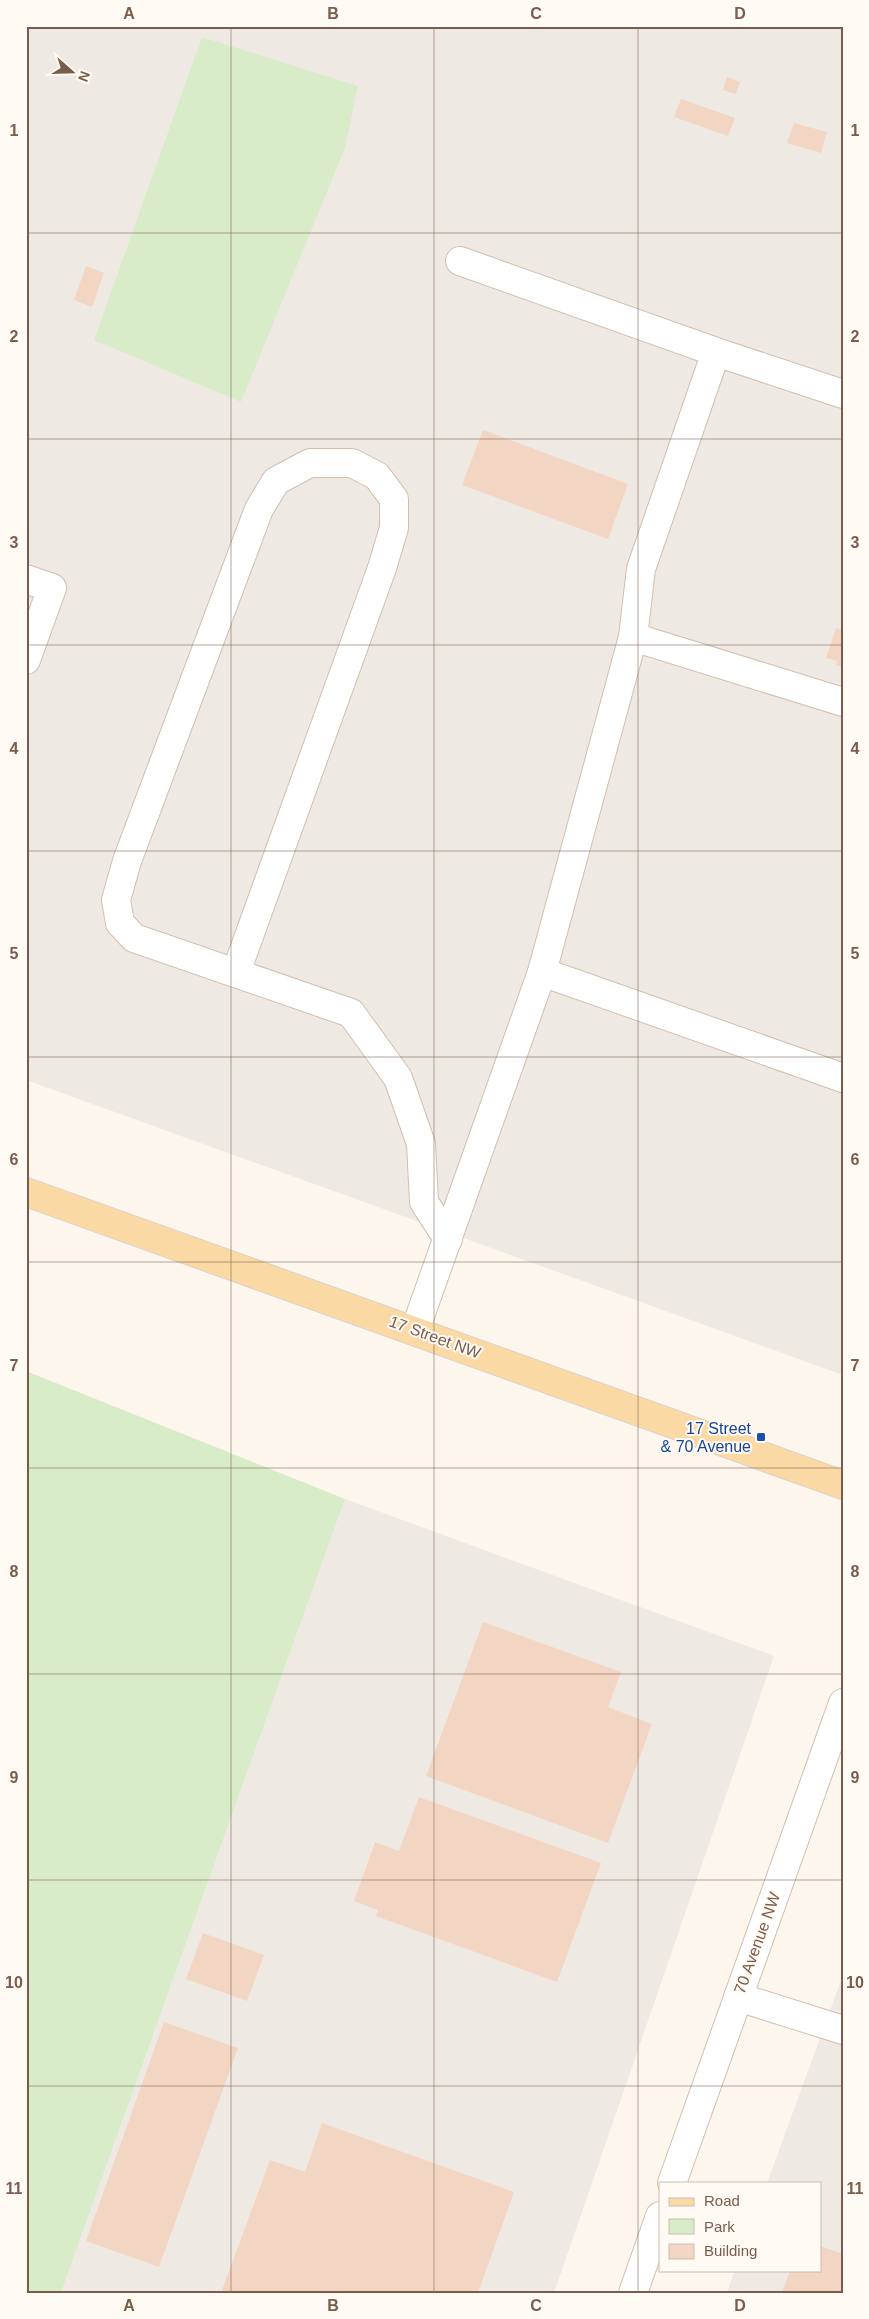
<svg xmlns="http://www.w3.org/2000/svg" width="869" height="2319" font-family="Arial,sans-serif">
<rect width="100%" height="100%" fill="#fdf6ec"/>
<g fill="#efe9e4">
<polygon points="26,26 843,26 843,1375 26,1080"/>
<polygon points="345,1499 774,1656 554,2293 61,2293"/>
<polygon points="843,1975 843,2293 727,2293 735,2270 820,2270 820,2183 767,2183"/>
</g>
<g fill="#d8ecc9">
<polygon points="202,37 358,86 345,148 241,402 94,340"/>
<polygon points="26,1371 345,1499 61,2293 26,2293"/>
</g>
<g fill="#f3d5c3">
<polygon points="727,77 740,82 736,94 723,90"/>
<polygon points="681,99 735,118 728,136 674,117"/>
<polygon points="794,123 827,132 821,153 787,143"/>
<polygon points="86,266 104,273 92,307 74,300"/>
<polygon points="483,430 628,484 608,539 462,485"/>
<polygon points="836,628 843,630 843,667 836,665 837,661 826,658"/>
<polygon points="483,1622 621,1672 608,1707 652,1724 608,1843 426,1776"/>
<polygon points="419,1797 601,1863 557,1982 376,1916 378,1910 354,1901 375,1842 399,1851"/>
<polygon points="203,1933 264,1955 247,2001 186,1979"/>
<polygon points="164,2022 238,2048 159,2267 86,2241"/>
<polygon points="322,2123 514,2192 478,2293 221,2293 270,2160 305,2172"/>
<polygon points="820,2246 843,2254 843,2293 782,2293 790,2270 820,2270"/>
</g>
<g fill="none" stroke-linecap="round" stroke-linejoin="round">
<g stroke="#d1beb0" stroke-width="30">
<g id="minor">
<polyline points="716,352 843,394"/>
<polyline points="26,579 52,588 26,660"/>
<polyline points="633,637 843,702"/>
<polyline points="236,972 382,568 394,528 394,499 377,476 352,463 310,463 276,481 259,509 127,861 116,900 120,923 134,938 351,1013 398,1078 421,1144 424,1202 448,1239"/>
<polyline points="542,972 843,1078"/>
<polyline points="415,1330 542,972 633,637 641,569 716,352 460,261"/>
<polyline points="738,1997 843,2030"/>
<polyline points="672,2183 843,1703"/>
<polyline points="633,2293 660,2216"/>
</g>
</g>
<g stroke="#dad1cd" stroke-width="30">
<polyline id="major" points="26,1192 843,1485"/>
</g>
<use href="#minor" stroke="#fff" stroke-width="28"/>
<use href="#major" stroke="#fbd9a5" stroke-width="28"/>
</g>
<path fill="none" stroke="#7a5c4d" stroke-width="1" stroke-opacity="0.55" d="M231 26V2293M434 26V2293M638 26V2293M26 233H843M26 439H843M26 645H843M26 851H843M26 1057H843M26 1262H843M26 1468H843M26 1674H843M26 1880H843M26 2086H843"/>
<rect fill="#1a4fb4" stroke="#fffaf3" stroke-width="2" x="756" y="1432" width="10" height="10" rx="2.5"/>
<g text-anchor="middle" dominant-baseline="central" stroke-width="4" stroke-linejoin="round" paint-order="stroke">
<g font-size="16" fill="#7a5c4d" stroke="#fffaf3">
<text transform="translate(435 1337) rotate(20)">17 Street NW</text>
<text transform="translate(757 1943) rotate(-70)">70 Avenue NW</text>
</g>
<g font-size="16" fill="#164399" stroke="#fffaf3" text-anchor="end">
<text x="751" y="1428">17 Street<tspan x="751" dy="18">&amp; 70 Avenue</tspan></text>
</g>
</g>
<rect width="869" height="2319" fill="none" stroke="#fffaf3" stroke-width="55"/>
<rect x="659" y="2182" width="162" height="90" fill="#fffaf3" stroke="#cabbb1"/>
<rect x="669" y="2198" width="25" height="8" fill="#fbd9a5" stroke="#cabbb1"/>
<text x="704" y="2206" font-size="15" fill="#7a5c4d">Road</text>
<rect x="669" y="2219" width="25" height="15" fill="#d8ecc9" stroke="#cabbb1"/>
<text x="704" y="2232" font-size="15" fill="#7a5c4d">Park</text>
<rect x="669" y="2244" width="25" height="15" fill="#f3d5c3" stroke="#cabbb1"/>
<text x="704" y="2256" font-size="15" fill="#7a5c4d">Building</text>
<g transform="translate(72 72) rotate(110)" stroke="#fffaf3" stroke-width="4" paint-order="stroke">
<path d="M0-4L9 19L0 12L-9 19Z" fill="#7a5c4d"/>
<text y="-8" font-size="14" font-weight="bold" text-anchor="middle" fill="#7a5c4d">N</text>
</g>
<rect x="28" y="28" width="814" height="2264" fill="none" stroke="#7a5c4d" stroke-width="2"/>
<g font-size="16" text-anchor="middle" font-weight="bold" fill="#7a5c4d">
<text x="129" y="19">A</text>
<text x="333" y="19">B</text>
<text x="536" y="19">C</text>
<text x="740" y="19">D</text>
<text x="14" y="136">1</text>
<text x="855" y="136">1</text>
<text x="14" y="342">2</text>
<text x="855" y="342">2</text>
<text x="14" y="548">3</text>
<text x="855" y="548">3</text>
<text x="14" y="754">4</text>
<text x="855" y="754">4</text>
<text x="14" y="959">5</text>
<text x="855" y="959">5</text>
<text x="14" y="1165">6</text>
<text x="855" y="1165">6</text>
<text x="14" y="1371">7</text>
<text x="855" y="1371">7</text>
<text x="14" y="1577">8</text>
<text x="855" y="1577">8</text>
<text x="14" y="1783">9</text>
<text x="855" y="1783">9</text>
<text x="14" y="1988">10</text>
<text x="855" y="1988">10</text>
<text x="14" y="2194">11</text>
<text x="855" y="2194">11</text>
<text x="129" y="2311">A</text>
<text x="333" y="2311">B</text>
<text x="536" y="2311">C</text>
<text x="740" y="2311">D</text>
</g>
</svg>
